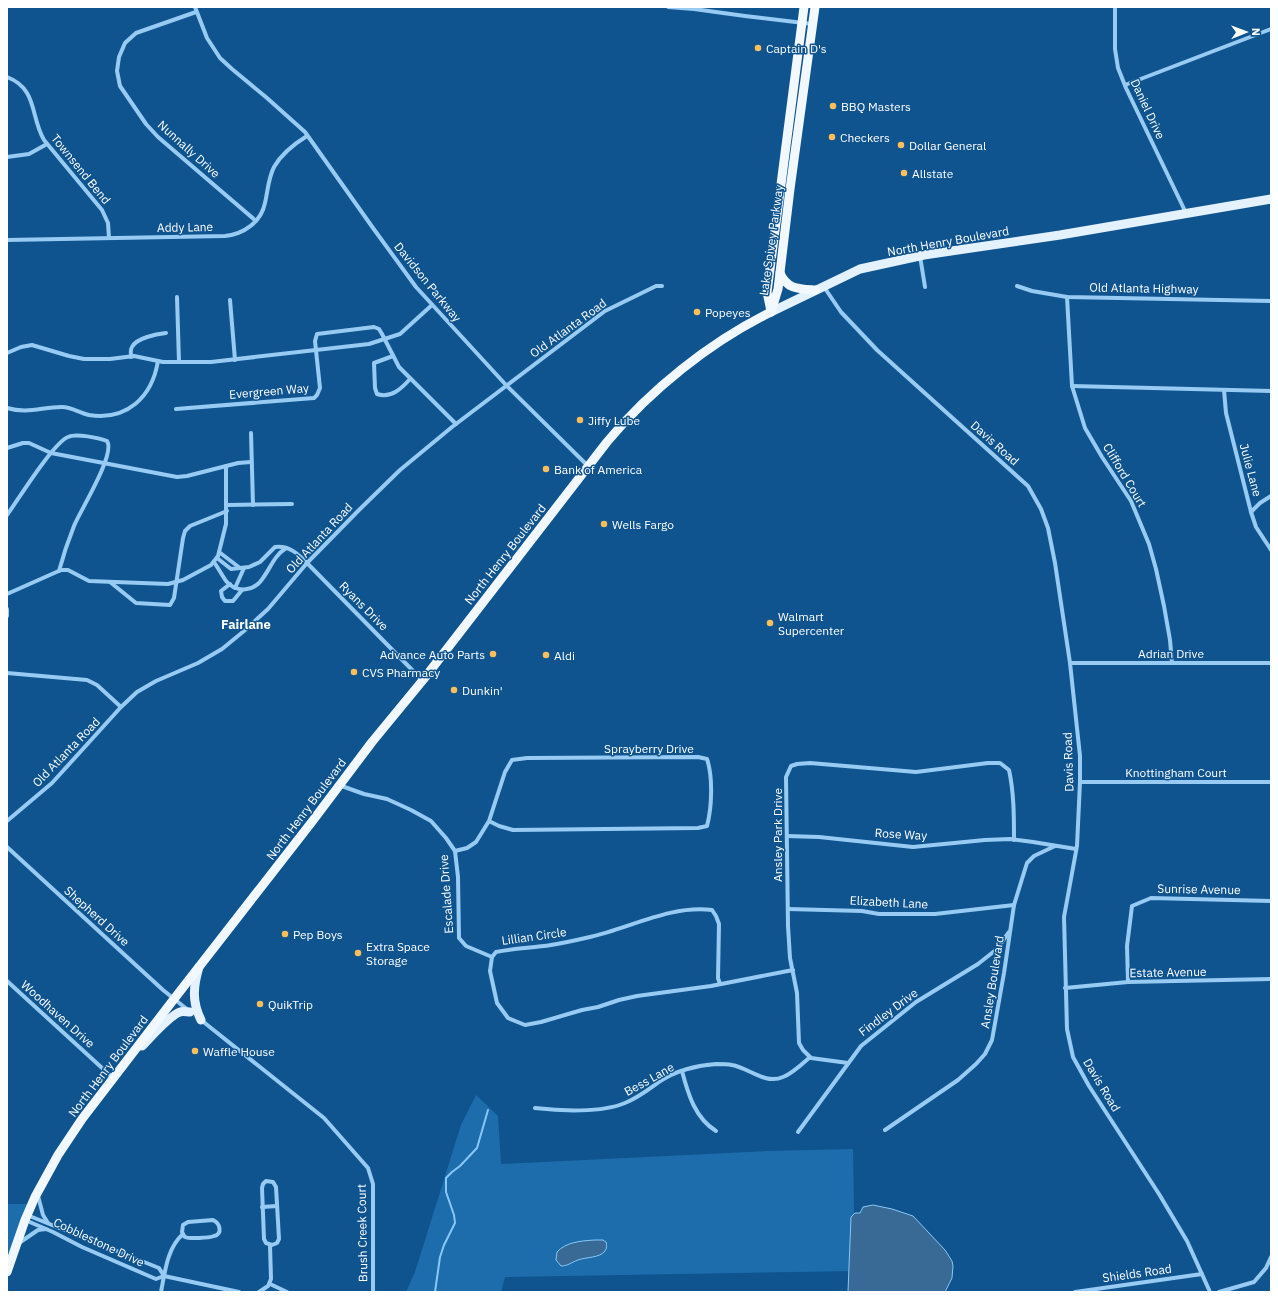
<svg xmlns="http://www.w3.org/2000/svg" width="1278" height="1299" font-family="'IBM Plex Sans',sans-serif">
<rect width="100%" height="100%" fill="#0f548f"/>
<g fill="#1d6dad">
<polygon points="476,1095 498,1116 501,1164 767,1151 853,1149 855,1271 505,1277 501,1292 406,1292 415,1272 461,1125"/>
<polygon points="7,1204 28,1204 7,1260"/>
</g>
<g fill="#386a95" stroke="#89c7f7">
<polygon points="873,1205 892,1209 913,1216 945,1250 952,1261 953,1266 952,1278 945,1292 848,1292 851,1217 855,1213 860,1213 863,1207"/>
<path d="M594 1240H603L606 1242C607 1245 607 1248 605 1251 600 1258 586 1257 578 1260 572 1262 568 1266 561 1266L556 1260 557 1252C566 1242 581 1241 594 1240Z"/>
</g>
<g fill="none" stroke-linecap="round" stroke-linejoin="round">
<polyline stroke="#89c7f7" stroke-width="2" points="435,1292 440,1257 444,1245 455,1223 454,1215 446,1192 446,1178 452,1172 460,1166 477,1148 488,1110"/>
<g stroke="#98cbf3" stroke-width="4">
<polyline points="195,7 207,38 220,58 232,69 267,98 305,132 373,228 416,287 506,385 588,466"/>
<polyline points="668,7 694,9 745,16 812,24"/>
<polyline points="1115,7 1115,49 1118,68 1126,88 1186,213"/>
<polyline points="196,12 136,33 125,43 119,57 117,71 120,86 146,124 158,137 256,221"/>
<path d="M7 77C38 89 30 116 44 140L102 210 108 223 109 238"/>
<polyline points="1125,85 1271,29"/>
<polyline points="7,157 29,154 47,144"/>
<path d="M7 240 225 236C244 234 261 222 265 203 268 190 268 179 274 167 282 153 294 144 307 136"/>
<polyline points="920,256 925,287"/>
<polyline points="1017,286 1032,291 1067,297 1271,301"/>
<polyline points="824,287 841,312 877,350 1028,486 1041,509 1048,528 1055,563 1070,663 1080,756 1080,782 1077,846 1064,917 1067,1029 1073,1057 1089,1086 1159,1194 1187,1241 1210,1292"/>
<polyline points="177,297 179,362"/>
<polyline points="1067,297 1072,386 1085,428 1102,457 1131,501 1149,544 1156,569 1164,606 1170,640 1172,663"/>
<polyline points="230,300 235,360"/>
<polyline points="7,353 21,347 32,345 69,356 84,359 110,359 134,356 163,362 211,362 369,344 400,334 432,305"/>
<path d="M393 356 374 363 375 388 377 394C391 399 402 388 410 379"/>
<path d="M131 357C131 354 130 350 132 347 136 338 157 334 166 333"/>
<polyline points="1072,386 1271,391"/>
<polyline points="1224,390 1226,413 1251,512 1256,527 1271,550"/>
<path d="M7 408C28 414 42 407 62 407 71 407 80 413 89 415 127 421 152 397 158 361"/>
<polyline points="176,409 314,398 317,395 320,388 315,341 317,334 374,327 379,329 382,334 399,367 456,424"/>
<polyline points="251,433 253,505"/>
<polyline points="7,448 23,443 29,443 51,453 177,477 187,476 238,463 251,462"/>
<polyline points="227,505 292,504"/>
<polyline points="1251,512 1260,503 1271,496"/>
<path d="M7 515C18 500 53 443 68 437 76 433 99 438 107 441 116 454 80 511 74 526 68 541 63 556 59 571"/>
<polyline points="219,552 240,568"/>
<path d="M217 558 231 569 249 567 260 562 275 547C289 545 298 554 307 563L422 680"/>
<path d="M214 562C218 568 222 575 226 581 237 594 255 591 263 578 271 567 274 556 286 548"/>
<polyline points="110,582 136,603 170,605 174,598 183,538 185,531 190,526 227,511"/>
<polyline points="230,584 221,591 222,597 225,601 233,601 242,590"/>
<polyline points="235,588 244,568"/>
<polyline points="7,594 61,570 68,570 89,581 168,584 183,580 211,565 218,556 226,524 226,466"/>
<polyline points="7,609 7,616"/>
<polyline points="1070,663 1271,663"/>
<polyline points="7,673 87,680 97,685 121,707"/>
<polyline points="1080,782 1271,782"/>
<polyline points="339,785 364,794 387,799 411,810 431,821 446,838 455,851 458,877 459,938 466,946 492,957"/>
<polyline points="7,821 52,783 121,707 137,692 156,681 198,663 222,649 244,631 268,609 307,563 358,511 400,470 452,427 605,311 650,289 656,286 662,286"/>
<polyline points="787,836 819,837 913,847 985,840 1010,839 1033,842 1076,849"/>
<polyline points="7,847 163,990 188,1010"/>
<path d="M455 851 467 848 476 842 489 821 505 772 512 760 527 758 698 757 707 759C713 777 712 807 707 826L698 828 513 830 499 826 489 821"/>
<polyline points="788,909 862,911 879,914 935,914 1014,905"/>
<polyline points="7,981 113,1078"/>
<polyline points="1128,982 1127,946 1132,906 1151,898 1271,901"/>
<path d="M720 984 718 978 719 924 716 916 712 910C670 905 630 928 590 937 577 940 564 943 551 945 533 948 514 948 496 952L492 957 490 971 497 1003 508 1018 525 1025 541 1022 582 1010 598 1007 619 1000 637 996 711 986 793 970"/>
<polyline points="1065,988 1128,982 1271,979"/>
<polyline points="201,1020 324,1118 368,1168 373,1184 373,1292"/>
<path d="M848 1063 811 1058 803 1050 799 1043 797 993 790 958 788 926 786 777 791 766 797 764 810 763 916 772 988 763H1000L1009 770C1014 793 1014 816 1014 840"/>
<path d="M682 1071C688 1094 695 1118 716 1131"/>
<path d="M535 1108C560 1111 602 1113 625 1103 638 1098 648 1090 659 1082 674 1071 698 1065 716 1064 721 1064 727 1064 732 1065 749 1068 765 1085 783 1077 793 1073 802 1064 810 1057"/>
<polyline points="885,1130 958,1080 976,1064 985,1054 992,1040 1004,973 1014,905 1022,879 1027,863 1034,856 1055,846"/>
<polyline points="798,1132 861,1046 916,1002 978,964 997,949 1009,932"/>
<polygon points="266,1181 273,1182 276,1187 279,1239 277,1243 272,1245 266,1243 264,1239 262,1188 263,1184"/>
<polyline points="38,1196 43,1215 48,1223"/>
<polyline points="262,1207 277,1206"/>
<polyline points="27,1215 159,1268 164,1276"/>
<polyline points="25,1220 53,1232 82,1247 149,1276 156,1279 164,1276 239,1292"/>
<path d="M213 1220C220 1223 223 1234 214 1236 209 1238 189 1239 185 1237 183 1235 183 1234 182 1232L183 1225 188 1222Z"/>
<polyline points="19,1243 38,1230 46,1229"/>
<polyline points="270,1284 287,1292"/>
<path d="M161 1292C165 1272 167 1248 183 1234"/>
<polyline points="259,1292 268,1286 271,1279 270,1245"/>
<polyline points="1075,1292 1202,1274"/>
<polyline points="1219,1292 1254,1282 1266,1268 1271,1257"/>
</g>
<g stroke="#e4f1ff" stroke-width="9">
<polyline points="771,312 860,269 924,255 1060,235 1271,199"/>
<path d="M199 967C193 987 192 1002 201 1020"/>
<path d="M142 1046C150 1038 170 1015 180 1012 183 1011 187 1012 190 1012"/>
</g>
<g stroke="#f2f8ff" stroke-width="9">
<path d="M780 273C787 290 800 289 816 290"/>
<polyline points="771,311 767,292 804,7"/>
<polyline points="771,312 778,289 790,189 815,7"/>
<path d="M7 1272 25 1220 35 1197 58 1155 82 1119 174 999 311 823 372 742 423 680 607 442C650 390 710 342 771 312"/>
</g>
</g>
<g fill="#ffbe5a" stroke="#0f548f" stroke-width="1.5">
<circle cx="758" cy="48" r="4"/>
<circle cx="833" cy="106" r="4"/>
<circle cx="832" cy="137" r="4"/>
<circle cx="901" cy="145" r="4"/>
<circle cx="904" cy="173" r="4"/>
<circle cx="697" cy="312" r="4"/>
<circle cx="580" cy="420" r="4"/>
<circle cx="546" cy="469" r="4"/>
<circle cx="604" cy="524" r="4"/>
<circle cx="770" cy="623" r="4"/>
<circle cx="493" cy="654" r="4"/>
<circle cx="546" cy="655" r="4"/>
<circle cx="354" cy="672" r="4"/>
<circle cx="454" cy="690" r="4"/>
<circle cx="285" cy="934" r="4"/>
<circle cx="358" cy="953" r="4"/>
<circle cx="260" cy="1004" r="4"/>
<circle cx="195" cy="1051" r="4"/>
</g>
<g text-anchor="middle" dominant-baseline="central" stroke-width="3" stroke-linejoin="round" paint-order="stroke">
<g font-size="12" fill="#fff" stroke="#0f548f" text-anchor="start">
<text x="766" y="48">Captain D's</text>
<text x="841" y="106">BBQ Masters</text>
<text x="840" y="137">Checkers</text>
<text x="909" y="145">Dollar General</text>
<text x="912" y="173">Allstate</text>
<text x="705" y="312">Popeyes</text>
<text x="588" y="420">Jiffy Lube</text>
<text x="554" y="469">Bank of America</text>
<text x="612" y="524">Wells Fargo</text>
<text x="778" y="616">Walmart<tspan x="778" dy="14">Supercenter</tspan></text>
<text x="485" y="654" text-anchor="end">Advance Auto Parts</text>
<text x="554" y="655">Aldi</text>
<text x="362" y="672">CVS Pharmacy</text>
<text x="462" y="690">Dunkin'</text>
<text x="293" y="934">Pep Boys</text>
<text x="366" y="946">Extra Space<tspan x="366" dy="14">Storage</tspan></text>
<text x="268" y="1004">QuikTrip</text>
<text x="203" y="1051">Waffle House</text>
</g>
<g font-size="12" fill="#fff" stroke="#0f548f">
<text transform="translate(1148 109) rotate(65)">Daniel Drive</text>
<text transform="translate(189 149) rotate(42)">Nunnally Drive</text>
<text transform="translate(81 169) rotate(51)">Townsend Bend</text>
<text transform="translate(185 227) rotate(-1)">Addy Lane</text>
<text transform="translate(771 240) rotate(-82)">Lake Spivey Parkway</text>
<text transform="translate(948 241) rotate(-10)">North Henry Boulevard</text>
<text transform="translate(428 282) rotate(51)">Davidson Parkway</text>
<text transform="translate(1144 288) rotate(1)">Old Atlanta Highway</text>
<text transform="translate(568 328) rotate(-36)">Old Atlanta Road</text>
<text transform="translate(269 391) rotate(-5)">Evergreen Way</text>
<text transform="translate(995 443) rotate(42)">Davis Road</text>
<text transform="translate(1251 470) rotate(75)">Julie Lane</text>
<text transform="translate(1125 475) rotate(59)">Clifford Court</text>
<text transform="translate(319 538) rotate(-47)">Old Atlanta Road</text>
<text transform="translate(505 554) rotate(-52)">North Henry Boulevard</text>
<text transform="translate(364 606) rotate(45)">Ryans Drive</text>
<text x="1171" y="653">Adrian Drive</text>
<text x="649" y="748">Sprayberry Drive</text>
<text transform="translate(66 752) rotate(-46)">Old Atlanta Road</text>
<text transform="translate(1068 762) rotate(-92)">Davis Road</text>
<text x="1176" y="772">Knottingham Court</text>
<text transform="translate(306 809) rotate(-53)">North Henry Boulevard</text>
<text transform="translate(901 834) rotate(3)">Rose Way</text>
<text transform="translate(777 835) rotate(-90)">Ansley Park Drive</text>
<text transform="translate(1199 889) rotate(1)">Sunrise Avenue</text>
<text transform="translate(446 894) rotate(-94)">Escalade Drive</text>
<text transform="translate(889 902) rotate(3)">Elizabeth Lane</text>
<text transform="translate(97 916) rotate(42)">Shepherd Drive</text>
<text transform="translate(534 936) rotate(-8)">Lillian Circle</text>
<text transform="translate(1168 972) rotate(-1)">Estate Avenue</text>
<text transform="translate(992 982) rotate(-81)">Ansley Boulevard</text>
<text transform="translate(888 1012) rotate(-37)">Findley Drive</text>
<text transform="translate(58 1014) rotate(42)">Woodhaven Drive</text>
<text transform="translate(108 1066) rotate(-53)">North Henry Boulevard</text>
<text transform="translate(649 1079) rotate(-29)">Bess Lane</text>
<text transform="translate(1102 1085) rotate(59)">Davis Road</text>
<text transform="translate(362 1233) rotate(-91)">Brush Creek Court</text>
<text transform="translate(99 1242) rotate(25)">Cobblestone Drive</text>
<text transform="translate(1137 1273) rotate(-8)">Shields Road</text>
</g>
<g font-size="13" font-weight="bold" fill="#fff" stroke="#0f548f">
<text x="246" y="624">Fairlane</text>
</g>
</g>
<rect width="1278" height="1299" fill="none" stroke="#ffffff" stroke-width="16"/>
<g transform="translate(1246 32) rotate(89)" stroke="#0f548f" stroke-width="3" paint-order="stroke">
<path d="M0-3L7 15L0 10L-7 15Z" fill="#ffffff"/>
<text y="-6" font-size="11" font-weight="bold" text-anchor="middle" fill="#ffffff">N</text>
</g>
</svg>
